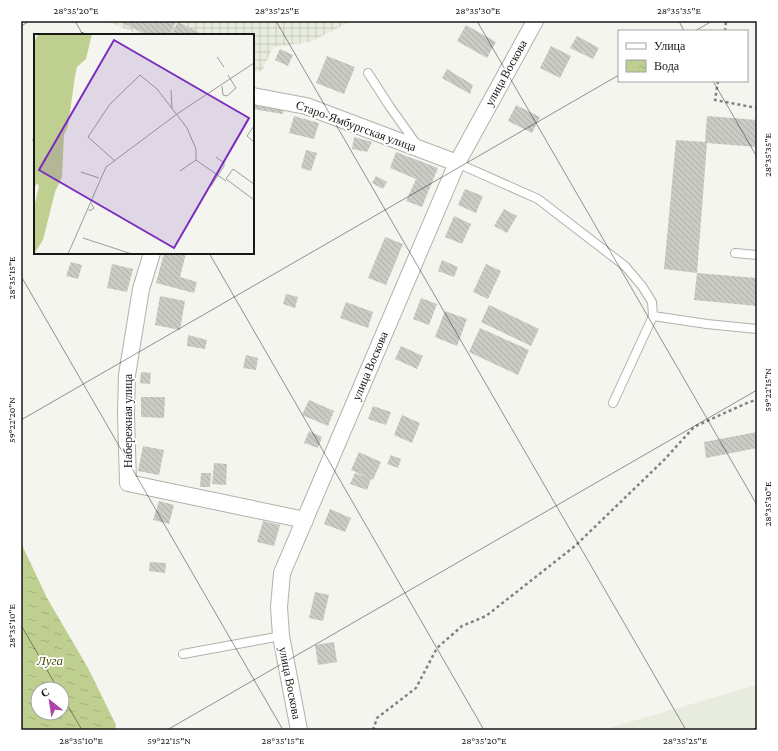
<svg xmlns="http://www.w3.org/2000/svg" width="778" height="751" font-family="'Crimson Pro',serif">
<defs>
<pattern id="industrial-grid" width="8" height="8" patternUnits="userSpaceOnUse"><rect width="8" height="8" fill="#e8ecde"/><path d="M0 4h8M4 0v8" fill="none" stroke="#c6cabe"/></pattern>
<pattern id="water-ripples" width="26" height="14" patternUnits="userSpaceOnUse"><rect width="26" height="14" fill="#becf8f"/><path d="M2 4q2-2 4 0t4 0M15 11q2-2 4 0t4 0" fill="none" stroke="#a3b17b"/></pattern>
<pattern id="building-back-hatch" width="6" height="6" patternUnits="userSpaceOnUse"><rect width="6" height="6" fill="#c9cbc4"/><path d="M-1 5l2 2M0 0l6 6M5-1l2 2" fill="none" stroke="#acaea8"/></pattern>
</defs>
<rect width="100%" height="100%" fill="#f3f5ee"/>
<polygon fill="#e8ecde" points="757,685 757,730 602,730"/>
<polygon fill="url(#industrial-grid)" points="107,21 352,21 310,42 273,47 262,71 253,72 253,35 139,35"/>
<path fill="url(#water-ripples)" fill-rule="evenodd" d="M21 543 47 598 88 668 116 725 115 730H21ZM38 689H62V713H38Z"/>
<g fill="url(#building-back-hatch)">
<polygon points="118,21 176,21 169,35 148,35"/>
<polygon points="178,22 204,35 171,35"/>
<polygon points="466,25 496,42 487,58 457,41"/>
<polygon points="577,36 599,48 593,59 570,48"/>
<polygon points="551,46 571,56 560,78 540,68"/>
<polygon points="280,49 293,55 288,66 275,60"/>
<polygon points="327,56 355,67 344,94 316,83"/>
<polygon points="447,69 473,85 470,94 442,78"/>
<polygon points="253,100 284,106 283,114 253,109"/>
<polygon points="516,105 540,117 532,133 508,121"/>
<polygon points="294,116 319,123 314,139 289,133"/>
<polygon points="707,116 757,120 757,147 707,143 697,273 664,269 676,140 705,142"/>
<polygon points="34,131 35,131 35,142 32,141"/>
<polygon points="354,137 372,142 367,152 352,149"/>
<polygon points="306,150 317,153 311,171 301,168"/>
<polygon points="396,152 438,168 422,207 406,201 416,179 390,168"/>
<polygon points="376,176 387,182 383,189 372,183"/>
<polygon points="465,189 483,196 476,213 458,205"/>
<polygon points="504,209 517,216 507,233 494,226"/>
<polygon points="454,216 471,224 462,244 445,237"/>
<polygon points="385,237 403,244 386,285 368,278"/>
<polygon points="164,253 186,253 180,277 197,282 194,293 156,283"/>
<polygon points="442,260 458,267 454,277 438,271"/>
<polygon points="71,262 82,265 78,279 66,276"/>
<polygon points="112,264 133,269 127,292 107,288"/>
<polygon points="486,264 501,271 488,299 473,292"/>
<polygon points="697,273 757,278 757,306 694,300"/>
<polygon points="286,294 298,297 295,308 283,304"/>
<polygon points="160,296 185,301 180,330 155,325"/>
<polygon points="421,298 437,304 429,325 413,319"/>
<polygon points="346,302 373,312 368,328 340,318"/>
<polygon points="489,305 539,329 531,346 481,322"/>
<polygon points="445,311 467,319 457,346 435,337"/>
<polygon points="480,328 529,350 518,375 469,352"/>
<polygon points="188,335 207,340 205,349 187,346"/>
<polygon points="401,346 423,356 417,369 395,359"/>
<polygon points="246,355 258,358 256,370 243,368"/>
<polygon points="141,372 151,373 150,384 140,383"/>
<polygon points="141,397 165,397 164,418 141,417"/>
<polygon points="309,400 334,411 328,426 302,415"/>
<polygon points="373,406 391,412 386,425 368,419"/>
<polygon points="402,415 420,423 412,443 394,435"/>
<polygon points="309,431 322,437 318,448 304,443"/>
<polygon points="757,432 757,448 706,458 704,442"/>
<polygon points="143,446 164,450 159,475 138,471"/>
<polygon points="359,452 381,462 373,480 371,479 367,490 350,484 355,473 367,477 351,470"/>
<polygon points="391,455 401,459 398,468 387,464"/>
<polygon points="214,463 227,464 226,485 212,484"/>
<polygon points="201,473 211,473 210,487 200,487"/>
<polygon points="159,501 174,505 169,524 153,520"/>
<polygon points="330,509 351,518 345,532 324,524"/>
<polygon points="263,521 280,525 274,546 257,542"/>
<polygon points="150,562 166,563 165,573 149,571"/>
<polygon points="315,592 329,595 323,621 309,618"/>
<polygon points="334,642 337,662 318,665 315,645"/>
</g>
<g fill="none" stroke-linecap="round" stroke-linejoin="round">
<g stroke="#b0b2ab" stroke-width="10">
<g id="service">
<polyline points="368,73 390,107 417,145"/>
<polyline points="457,163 538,199 625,266 642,286 652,302 653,316"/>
<polyline points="735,253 757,255"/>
<polyline points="613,403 653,316 707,324 757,329"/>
<polyline points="183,654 281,636"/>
</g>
</g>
<g stroke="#b0b2ab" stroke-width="18">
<g id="minor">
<polyline points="253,96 306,106 457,163"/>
<polyline points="152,253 141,289 127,375 126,414 128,483 305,520"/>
<polyline points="299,730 281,636 279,607 282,573 457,163 535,21"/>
</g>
</g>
<g stroke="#81837e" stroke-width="2.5" stroke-dasharray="3 3" stroke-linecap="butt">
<polyline points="725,31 726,21"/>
<polyline points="81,33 87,35"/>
<polyline points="718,81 715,100 757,108"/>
<polyline points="373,730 377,718 416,688 437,648 462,626 486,616 575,546 664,460 694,427 749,402 757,400"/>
</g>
<use href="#service" stroke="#fff" stroke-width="8"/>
<use href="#minor" stroke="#fff" stroke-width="16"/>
<g stroke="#3e3f3c" stroke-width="4.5">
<polyline id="rail" points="756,730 757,730"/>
</g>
<use href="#rail" stroke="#fff" stroke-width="3" stroke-dasharray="9" stroke-linecap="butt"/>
</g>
<path fill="none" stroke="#171816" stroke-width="1" stroke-opacity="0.45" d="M75 21 83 35M276 21 686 730M477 21 757 505M679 21 684 31M21 26 30 21M695 31 712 21M713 81 757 157M209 253 484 730M21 276 283 730M21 420 619 75M21 625 58 689M62 696 82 730M167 730 757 390"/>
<g text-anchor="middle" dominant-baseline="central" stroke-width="3.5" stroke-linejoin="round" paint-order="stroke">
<g font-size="12" fill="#171816" stroke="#fff">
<text transform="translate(506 73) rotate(-61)">улица Воскова</text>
<text transform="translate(356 126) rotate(20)">Старо-Ямбургская улица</text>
<text transform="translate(370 366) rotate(-67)">улица Воскова</text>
<text transform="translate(128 421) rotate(-90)">Набережная улица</text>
<text transform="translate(290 683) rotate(79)">улица Воскова</text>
</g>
<g font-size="13" font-style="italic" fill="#445107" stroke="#fff">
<text x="50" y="660">Луга</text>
</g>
</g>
<g transform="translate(34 34)">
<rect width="220" height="220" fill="#f3f5ee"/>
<path d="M4 0H58L52 25 43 33 41 42 34 92 30 101 28 143 21 158 9 206 0 220V174L5 152 3 149 0 155V9Z" fill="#becf8f"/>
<path fill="none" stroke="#9b9d98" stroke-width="1" d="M183 23 190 33M188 52 189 61 193 62 202 54 194 41M137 56 138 74M220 92 213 102 220 108M81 127 54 103 76 70 106 41 123 55 153 94 162 115V126M146 137 162 126 192 147M47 138 65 144M220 150 199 135 192 145 220 166M177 152 190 132V129L182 123M55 175 56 177 60 174 57 169M49 204 98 220M34 220 72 133 143 80 220 29"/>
<path fill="#7b2cbf" fill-opacity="0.15" stroke="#7b2cbf" stroke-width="2" d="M80 6 215 84 140 214 5 136Z"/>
<rect width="220" height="220" fill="none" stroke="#171816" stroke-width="2"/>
</g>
<rect width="778" height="751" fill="none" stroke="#ffffff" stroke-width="44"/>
<rect x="618" y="30" width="130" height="52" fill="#ffffff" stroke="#a2a3a2"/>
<rect x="626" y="43" width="20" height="6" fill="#ffffff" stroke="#a2a3a2"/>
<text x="654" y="50" font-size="12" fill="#171816">Улица</text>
<rect x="626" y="60" width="20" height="12" fill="url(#water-ripples)" stroke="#a2a3a2"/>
<text x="654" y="70" font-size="12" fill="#171816">Вода</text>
<g transform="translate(50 701) rotate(330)"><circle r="19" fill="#ffffff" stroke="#a2a3a2"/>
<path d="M0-3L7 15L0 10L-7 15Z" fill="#ac43a5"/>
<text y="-6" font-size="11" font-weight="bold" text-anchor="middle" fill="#171816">С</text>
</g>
<rect x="22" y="22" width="734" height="707" fill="none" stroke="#171816" stroke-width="1.5"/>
<g font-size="10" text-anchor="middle" fill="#171816">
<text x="76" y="14">28°35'20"E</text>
<text x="277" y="14">28°35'25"E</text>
<text x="478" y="14">28°35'30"E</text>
<text x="679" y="14">28°35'35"E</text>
<text transform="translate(767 155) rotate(-90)" y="4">28°35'35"E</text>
<text transform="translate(11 278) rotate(-90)" y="4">28°35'15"E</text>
<text transform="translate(767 390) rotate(-90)" y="4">59°22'15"N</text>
<text transform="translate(11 420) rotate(-90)" y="4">59°22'20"N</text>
<text transform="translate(767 504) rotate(-90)" y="4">28°35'30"E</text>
<text transform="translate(11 626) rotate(-90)" y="4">28°35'10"E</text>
<text x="81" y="744">28°35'10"E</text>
<text x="169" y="744">59°22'15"N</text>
<text x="283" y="744">28°35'15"E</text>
<text x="484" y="744">28°35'20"E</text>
<text x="685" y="744">28°35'25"E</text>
</g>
</svg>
